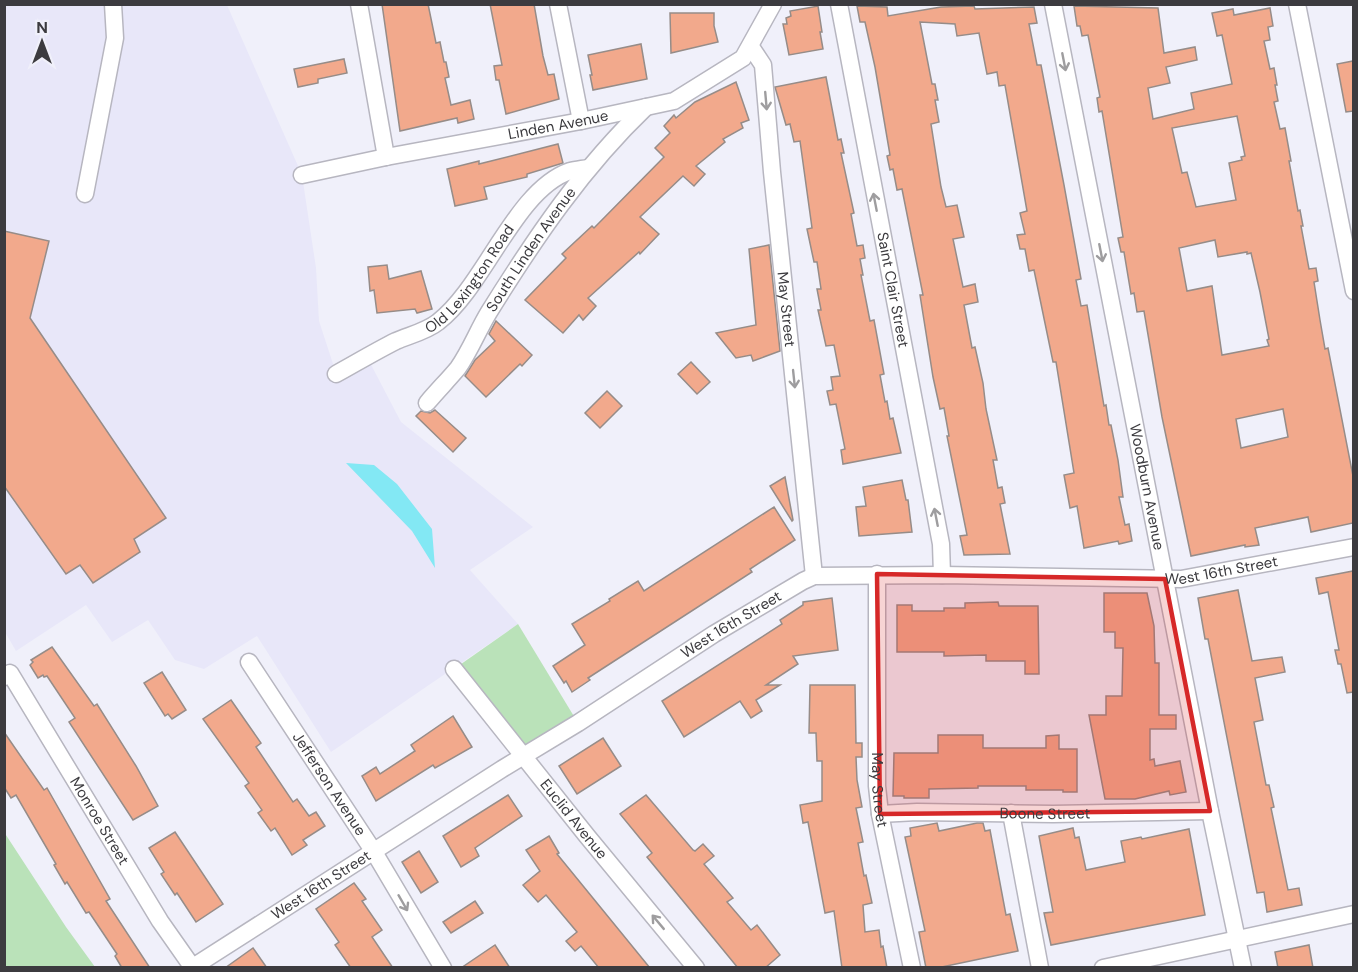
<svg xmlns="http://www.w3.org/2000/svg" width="1358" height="972" font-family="'DM Sans',sans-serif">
<rect width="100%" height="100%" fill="#f0f0fa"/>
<polygon fill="#e8e7f9" points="5,5 227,5 302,175 316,268 319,321 336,373 367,357 401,422 533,527 470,570 518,624 331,752 257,636 204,669 175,660 148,620 112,642 86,605 16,651 5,632"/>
<g fill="#bae2b9">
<polygon points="518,624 578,723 524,757 454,669"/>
<polygon points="4,832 66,927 95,967 5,967"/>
</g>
<polygon fill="#83e8f4" points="346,463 374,465 397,484 432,529 435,568 412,531"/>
<g fill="#f2a98c" stroke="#968c88" stroke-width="1.5" fill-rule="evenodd">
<polygon points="382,4 428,4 436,43 440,42 444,62 446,62 449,77 445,78 451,105 470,100 474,119 458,123 457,118 400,131"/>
<polygon points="490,4 534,4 543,56 548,75 554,74 559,99 506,114 499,80 496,80 494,66 502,65"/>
<polygon points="818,6 822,32 820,32 823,49 789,55 783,24 787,24 786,18 791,16 790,11"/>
<polygon points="857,6 887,7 888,16 941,7 974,6 975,9 1034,7 1037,23 1029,24 1037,65 1041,65 1064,185 1081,279 1076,280 1081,306 1087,305 1104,406 1106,405 1109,425 1111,425 1118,460 1123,497 1119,497 1125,525 1129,524 1132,541 1119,544 1118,541 1084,548 1077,506 1070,508 1064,475 1074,473 1056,362 1053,362 1034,270 1029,271 1025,249 1020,249 1017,235 1025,234 1020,213 1027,211 1005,85 999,86 997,72 987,74 979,33 957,36 955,24 920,22 932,84 935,84 938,100 935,100 939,122 931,124 941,187 946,207 957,205 964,237 953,239 963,287 975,284 978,302 964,305 972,348 975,347 983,383 986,409 997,460 993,460 998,488 1002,487 1005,503 1000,504 1010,554 964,555 960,536 967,535 947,436 949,436 944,408 940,409 933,377 920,295 923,295 902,189 897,190 893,169 890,170 887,156 890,155 875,67 865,22 860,22"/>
<path d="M1074 6 1158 8 1164 53 1195 47 1197 60 1166 67 1170 83 1148 88 1153 119 1194 109 1191 93 1232 84 1222 35 1217 36 1212 13 1233 9 1234 15 1270 8 1273 26 1268 27 1270 40 1264 41 1270 69 1274 68 1277 85H1275L1278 101 1274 102 1280 129 1285 128 1291 161H1289L1298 211 1300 210 1303 226H1301L1309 269 1316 268 1318 281 1314 282 1320 320 1325 349 1328 348 1353 476V523L1311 532 1308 517 1255 528 1259 545 1245 547V545L1191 556 1162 417 1144 311 1137 312 1134 293 1131 294 1124 252H1121L1118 238 1123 237 1102 111 1099 112 1097 98 1100 97 1088 35 1082 36 1080 26H1077ZM1237 116 1245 156 1241 157 1242 160 1229 163 1236 200 1196 207 1187 172 1182 173 1172 128ZM1215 240 1218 257 1247 252V254L1251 253 1260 292 1269 339 1267 340 1269 346 1222 355 1212 286 1187 291 1179 248ZM1283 409 1288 437 1241 448 1236 419Z"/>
<polygon points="670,13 714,13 714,26 718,42 671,53"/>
<polygon points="641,44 647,79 593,90 590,75 592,75 588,55"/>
<polygon points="344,59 347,73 318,79 318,83 298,87 294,69"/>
<polygon points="1353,61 1353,111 1346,112 1337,64"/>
<polygon points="826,77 838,140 841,139 844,153 841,153 854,213 851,214 857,246 863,245 865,258 860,259 863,275 861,275 870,321 874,320 884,374 880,375 885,402 887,401 890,419 893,418 901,453 843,464 841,450 845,449 836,404 830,405 827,391 833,390 831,377 840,376 834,345 826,346 818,310 821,310 817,289 821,289 817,262 814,262 807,229 812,228 800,141 794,142 790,124 786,125 775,87"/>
<polygon points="736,82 749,120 741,123 743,128 723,139 725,142 696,166 705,174 694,186 683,176 640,217 659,234 640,254 639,252 588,298 596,306 583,320 579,315 563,333 525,300 566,258 562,254 592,226 594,228 664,157 655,148 670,133 664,126 674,115 676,118 695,102"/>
<polygon points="558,144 563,163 527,174 527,177 484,187 487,199 455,206 447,169 479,161 479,164"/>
<polygon points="4,231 49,241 30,318 166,518 134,539 140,552 93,583 80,565 66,574 4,486"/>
<polygon points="769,245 780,351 753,361 751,355 736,358 716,333 756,325 749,249"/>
<polygon points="387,265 389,279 421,271 432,309 417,313 415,309 377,313 374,290 370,291 368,267"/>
<polygon points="496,321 532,355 522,366 520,364 486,397 465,376 475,360 495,341 489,334"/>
<polygon points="691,362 710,382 697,394 678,374"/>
<polygon points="607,391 622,406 600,428 585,413"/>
<polygon points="435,410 466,438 453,452 416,416 421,411 430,413"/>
<polygon points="785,477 793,520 792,521 770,486"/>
<polygon points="902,480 906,500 908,500 912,532 859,536 856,507 866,506 863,487"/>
<polygon points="774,507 795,540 750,569 752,572 588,678 590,680 572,692 566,681 564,683 553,666 585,645 572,624 610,601 609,599 638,581 644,591"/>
<polygon points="1353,571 1353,692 1347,693 1341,664 1338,664 1335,650 1339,650 1328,592 1319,594 1316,578"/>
<polygon points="1238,590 1252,661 1282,657 1285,672 1255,678 1263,720 1254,722 1266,785 1269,785 1274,807 1271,808 1288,890 1299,888 1302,905 1267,912 1264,892 1257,893 1217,686 1208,639 1205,639 1198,598"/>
<polygon points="1104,593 1147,593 1154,626 1155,663 1159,663 1159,715 1176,715 1176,729 1150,729 1150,760 1154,759 1155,766 1180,761 1186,792 1170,795 1169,791 1135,799 1105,799 1089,715 1106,715 1106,696 1122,696 1123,648 1115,648 1115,632 1104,632"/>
<polygon points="832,598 838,650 793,656 798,664 766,685 780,685 756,700 762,711 751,718 740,701 684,737 662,701 782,624 780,620 803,605 803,602"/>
<polygon points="998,602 999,606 1038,606 1039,674 1025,674 1025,661 986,661 986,655 944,656 944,652 897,652 897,605 912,605 912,611 944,611 944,608 965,608 965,603"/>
<polygon points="52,647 94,706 97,704 136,766 158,806 133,820 69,722 75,718 47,676 44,677 43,675 38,678 30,665 33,662 31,660"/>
<polygon points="162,672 186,710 172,719 168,714 165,716 144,683"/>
<polygon points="810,685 855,685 856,743 862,743 862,757 856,757 857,780 862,807 856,808 863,842 858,843 864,876 866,875 872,903 863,905 865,932 879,930 881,947 883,946 887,968 842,968 834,911 825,913 808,822 803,823 800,805 822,801 822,761 817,761 816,733 809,733"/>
<polygon points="231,700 261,743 256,747 293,802 297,799 309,816 316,812 325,826 303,840 307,845 292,855 275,828 271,831 258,813 262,810 245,786 249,783 203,719"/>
<polygon points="453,716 472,747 435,768 433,765 376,801 362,776 376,767 380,774 415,751 411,745"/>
<polygon points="4,732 44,790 47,788 110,899 106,901 150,968 122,968 115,956 117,954 89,912 86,913 67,882 65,884 54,865 56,864 16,795 11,798 4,787"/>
<polygon points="938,735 983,735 983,748 1046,748 1046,736 1059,735 1059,749 1077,749 1077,792 1063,792 1063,790 1026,790 1026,786 978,786 978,788 929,789 929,798 904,798 904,796 893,796 894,753 938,753"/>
<polygon points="603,738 621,766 577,794 559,766"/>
<polygon points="508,795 522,816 475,848 479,856 461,867 443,836"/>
<polygon points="646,795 693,850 695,851 703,844 714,856 704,864 733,898 727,902 751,930 757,925 780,955 765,968 738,968 647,857 652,853 620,814"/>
<polygon points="937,823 939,831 977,823 983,823 985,831 990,830 1006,915 1010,914 1018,951 937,968 926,968 919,932 925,931 905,837 911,836 910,828"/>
<polygon points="1073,828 1075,838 1079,837 1086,870 1125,862 1121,841 1141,837 1142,839 1189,829 1205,915 1051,945 1044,913 1053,912 1039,836"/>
<polygon points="175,832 223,904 196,922 177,893 175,895 161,874 164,872 149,848"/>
<polygon points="549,836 559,853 557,854 650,968 599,968 581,946 575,951 566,941 577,932 546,895 538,902 523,885 540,871 526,850"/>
<polygon points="419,851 438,882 421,893 402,862"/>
<polygon points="354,883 366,899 362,901 382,930 372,937 393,968 351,968 335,945 339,942 316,909"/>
<polygon points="475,901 483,913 451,933 443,922"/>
<polygon points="495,945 510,968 461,968"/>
<polygon points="1309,945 1313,968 1278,968 1275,952"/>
<polygon points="253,948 267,968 225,968"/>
</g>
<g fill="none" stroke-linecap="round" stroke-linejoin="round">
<g stroke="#b7b6c0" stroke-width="19">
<g id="minor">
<polyline points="359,4 386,157"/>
<polyline points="558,4 581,121"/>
<path id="s1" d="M839 4 941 544 942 575"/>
<path id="s2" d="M1053 4 1210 811 1243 968"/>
<polyline points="1297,4 1354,291"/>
<path id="s3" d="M751 47 763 65 772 172 814 576"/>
<path id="s4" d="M302 175 386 157 581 121 674 101 743 58 773 4"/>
<polyline points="85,194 115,38 113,4"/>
<path id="s5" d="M336 374C356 363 376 351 396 341 410 335 427 331 438 322 485 286 515 190 570 171 575 170 582 169 588 168"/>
<path id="s6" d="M427 403C437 391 448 380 458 368 470 351 478 330 489 312 535 238 583 167 646 107"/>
<path id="s7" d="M877 574V786L880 814 912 968"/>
<path id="s8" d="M249 662 374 852 443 968"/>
<path id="s9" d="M454 669 587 836 696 968"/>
<path id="s10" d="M4 677 10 673 160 921 193 968"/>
<polyline points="1011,813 1040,968"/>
<path id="s11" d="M880 814 917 812 1053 814 1210 811"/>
<path id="s12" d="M193 967 502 769 578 723 714 634 803 581 814 576 942 575 1181 579 1354 547"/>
<polyline points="1103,968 1354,914"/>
</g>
</g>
<use href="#minor" stroke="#fff" stroke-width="16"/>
</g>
<defs><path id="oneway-shaft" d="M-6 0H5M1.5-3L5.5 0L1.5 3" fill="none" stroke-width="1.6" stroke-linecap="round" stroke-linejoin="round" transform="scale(1.5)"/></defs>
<g stroke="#9e9d9f">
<use href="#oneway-shaft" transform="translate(1064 62) rotate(79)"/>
<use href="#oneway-shaft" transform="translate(766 101) rotate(85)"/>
<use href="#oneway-shaft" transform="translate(875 202) rotate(-101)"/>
<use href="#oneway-shaft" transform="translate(1101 253) rotate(79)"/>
<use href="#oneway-shaft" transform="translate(794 379) rotate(84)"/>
<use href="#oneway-shaft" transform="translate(936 517) rotate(-101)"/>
<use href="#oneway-shaft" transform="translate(403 903) rotate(60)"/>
<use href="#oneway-shaft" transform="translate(658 922) rotate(-130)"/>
</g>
<path fill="#d62828" fill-opacity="0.2" stroke="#d62828" stroke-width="4.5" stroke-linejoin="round" d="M877 574 1165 579 1210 811 880 814Z"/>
<g text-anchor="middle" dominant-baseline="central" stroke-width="4.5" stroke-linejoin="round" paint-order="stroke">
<g font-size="15" fill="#3c3b3f" stroke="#f0f0fa">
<text stroke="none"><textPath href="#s4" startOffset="261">Linden Avenue</textPath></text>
<text stroke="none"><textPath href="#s6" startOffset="186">South Linden Avenue</textPath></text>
<text stroke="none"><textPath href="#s5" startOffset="168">Old Lexington Road</textPath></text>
<text stroke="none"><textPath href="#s1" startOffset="291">Saint Clair Street</textPath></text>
<text stroke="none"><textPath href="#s3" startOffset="267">May Street</textPath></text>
<text stroke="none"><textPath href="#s2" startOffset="492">Woodburn Avenue</textPath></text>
<text stroke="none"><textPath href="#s12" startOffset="1142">West 16th Street</textPath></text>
<text stroke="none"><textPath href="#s12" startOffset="638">West 16th Street</textPath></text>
<text stroke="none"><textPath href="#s8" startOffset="146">Jefferson Avenue</textPath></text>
<text stroke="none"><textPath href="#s7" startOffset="216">May Street</textPath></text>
<text stroke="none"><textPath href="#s11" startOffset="165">Boone Street</textPath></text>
<text stroke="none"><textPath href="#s9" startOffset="192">Euclid Avenue</textPath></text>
<text stroke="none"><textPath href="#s10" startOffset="180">Monroe Street</textPath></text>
<text stroke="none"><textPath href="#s12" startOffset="152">West 16th Street</textPath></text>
</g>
</g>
<rect width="1358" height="972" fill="none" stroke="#3c3b3f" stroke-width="12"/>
<g transform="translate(42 42)" stroke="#f0f0fa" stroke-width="4.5" paint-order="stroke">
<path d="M0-4.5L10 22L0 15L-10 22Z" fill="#3c3b3f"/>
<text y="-9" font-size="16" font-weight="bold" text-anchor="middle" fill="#3c3b3f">N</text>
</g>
</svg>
